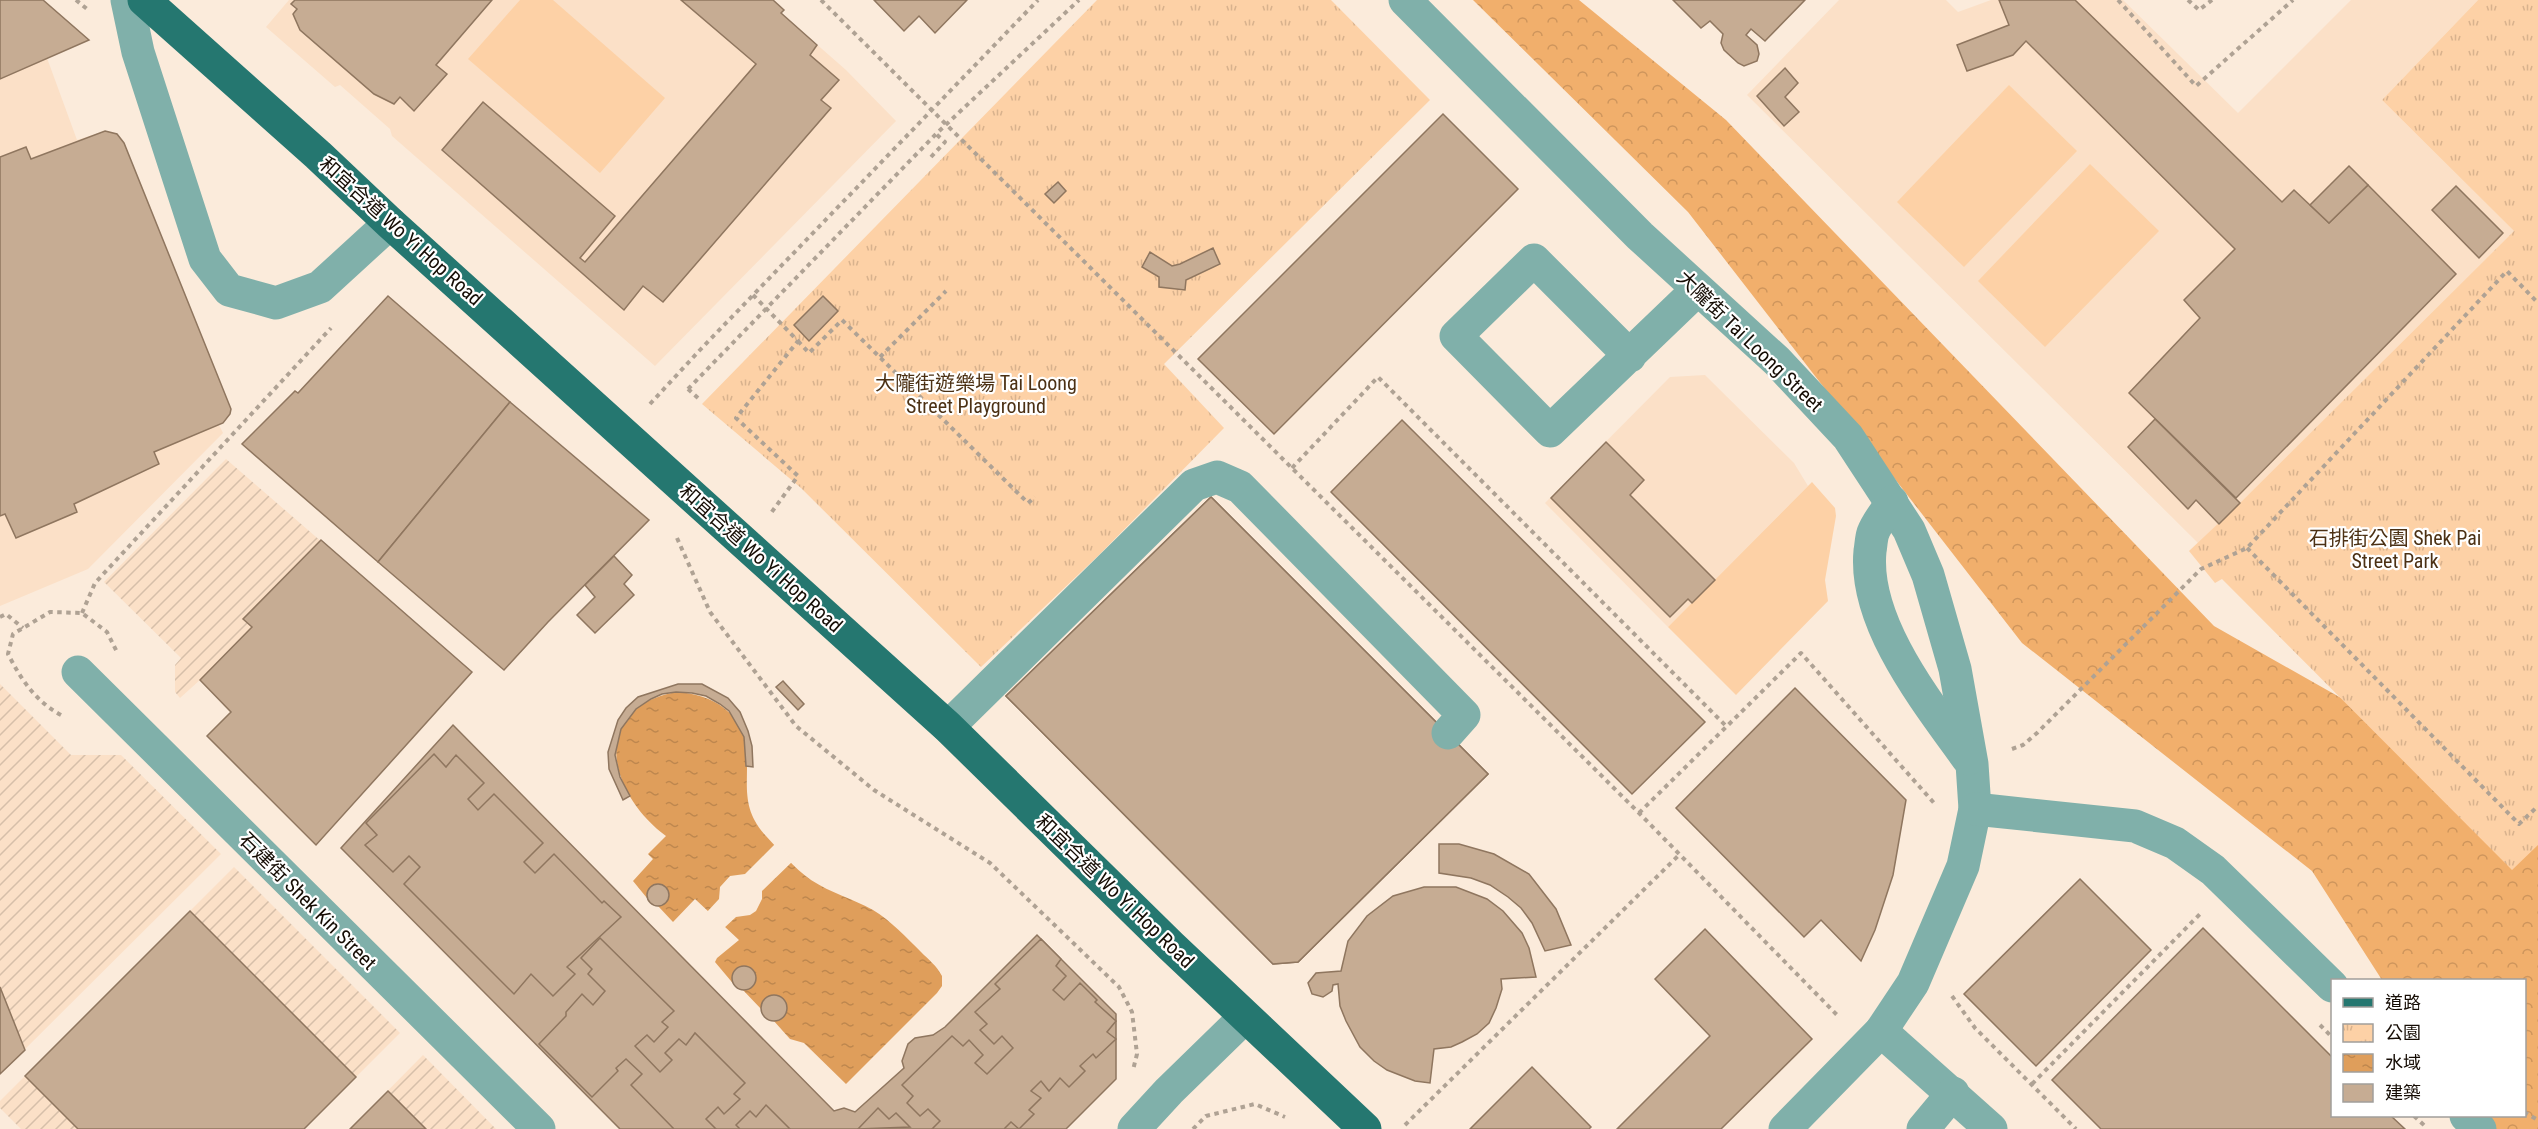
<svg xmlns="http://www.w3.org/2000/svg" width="2538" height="1129" font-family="'Roboto Condensed','Noto Sans TC',sans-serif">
<defs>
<pattern id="industrial-furrows" width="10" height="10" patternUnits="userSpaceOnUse" patternTransform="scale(1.5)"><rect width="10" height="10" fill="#fbe0c7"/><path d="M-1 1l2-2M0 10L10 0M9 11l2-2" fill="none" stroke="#d6bfa9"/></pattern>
<pattern id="forest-crowns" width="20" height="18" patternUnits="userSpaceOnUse" patternTransform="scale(1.5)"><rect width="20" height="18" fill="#f1af6c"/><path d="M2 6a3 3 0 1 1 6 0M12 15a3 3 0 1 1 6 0" fill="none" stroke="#ce955c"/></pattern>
<pattern id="park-tufts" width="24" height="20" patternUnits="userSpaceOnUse" patternTransform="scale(1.5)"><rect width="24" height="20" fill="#fdd1a6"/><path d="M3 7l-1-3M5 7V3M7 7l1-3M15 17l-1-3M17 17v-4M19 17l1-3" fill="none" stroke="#d8b28d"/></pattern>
<pattern id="water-ripples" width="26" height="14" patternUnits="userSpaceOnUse" patternTransform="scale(1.5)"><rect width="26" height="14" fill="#df9e5b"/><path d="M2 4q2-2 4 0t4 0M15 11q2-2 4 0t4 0" fill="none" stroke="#be874e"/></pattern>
</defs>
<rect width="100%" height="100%" fill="#fbebdb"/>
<g fill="#fbe0c7">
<polygon points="289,0 773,0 784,10 781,13 846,70 896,121 655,366 392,136 390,129 340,85 335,87 266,27"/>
<polygon points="1839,0 1946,0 1958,12 1991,0 2123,0 2238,113 2351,0 2478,0 2382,100 2514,231 2199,544 1747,95"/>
<polygon points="47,58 77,140 105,131 117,134 124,143 231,409 226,420 219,425 223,433 88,569 0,606 0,79"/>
<polygon points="1705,375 1794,463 1808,486 1668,627 1545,503 1670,377"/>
</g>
<g fill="url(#industrial-furrows)">
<polygon points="226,459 472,672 316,845 207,736 230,712 200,680 180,698 175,692 175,665 181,658 104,582"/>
<polygon points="0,684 71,755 121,755 221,854 0,1074"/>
<polygon points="234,867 400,1033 304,1129 21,1129 0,1108 0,1101"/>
<polygon points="423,1055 496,1129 350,1129"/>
</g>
<g fill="#fdd1a6">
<polygon points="520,0 553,0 665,98 600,173 468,59"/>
<polygon points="2009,85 2077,151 1964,267 1897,202"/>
<polygon points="2090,164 2159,231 2045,347 1978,281"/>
<polygon points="1812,482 1835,508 1836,516 1825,580 1828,601 1736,695 1668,627"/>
</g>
<polygon fill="url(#forest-crowns)" points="1473,0 1579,0 1726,120 2214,626 2514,796 2538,778 2538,1129 2477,1129 2469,1116 2524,1116 2524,980 2382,980 2312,871 2022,643 1688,212"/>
<g fill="url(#park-tufts)">
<polygon points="1097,0 1331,0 1430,100 1164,364 1224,428 1099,555 981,667 801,488 702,404"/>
<polygon points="2478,0 2538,0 2538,845 2512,870 2222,579 2215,583 2189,551 2240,503 2514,231 2382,100"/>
</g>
<path fill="url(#water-ripples)" d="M676 692C713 694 745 713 747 754 748 786 741 809 766 836 780 851 794 868 811 880 831 893 853 899 873 910 891 921 906 937 921 952 928 959 937 966 942 976V986L937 993 846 1084 804 1043 790 1039 773 1020 767 1018 762 1010 742 989 736 987 715 962 717 958 739 940 695 899 673 922 658 906 651 903 633 881 653 859 648 854 666 836C609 794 587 709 676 692Z"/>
<polygon fill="#fbebdb" points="777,842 793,861 762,891 762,899 756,911 750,915 736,917 723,929 706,913 719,899 720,887 730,876 745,874"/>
<g fill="#c6ac93" stroke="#8f765f" stroke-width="1.5">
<polygon points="0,0 43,0 89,40 0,79"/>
<polygon points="295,0 492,0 436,65 447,74 414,111 400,97 394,104 374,94 300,30 293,14 297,9 291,4"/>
<polygon points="681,0 773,0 784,10 781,13 817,45 810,55 839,80 821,100 831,108 663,302 643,286 624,310 442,150 483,102 615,216 580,258 585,262 756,64"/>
<polygon points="874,0 967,0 935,33 919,16 904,31"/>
<polygon points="1673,0 1805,0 1765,41 1751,29 1746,35 1757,45 1759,54 1757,61 1744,66 1738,63 1724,50 1721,43 1723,34 1710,21 1701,28"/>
<polygon points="1999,0 2075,0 2282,202 2294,190 2329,223 2368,185 2456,274 2236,498 2129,393 2200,318 2184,300 2235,249 2026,41 2013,55 1967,71 1957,45 2009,25"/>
<polygon points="1785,68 1798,83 1785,97 1799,112 1784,126 1757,96"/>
<polygon points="1443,114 1518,189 1274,434 1198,359"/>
<polygon points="105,131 117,134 124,143 231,409 230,414 223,423 154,452 159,464 74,504 77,512 16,538 5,514 0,516 0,157 26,147 31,159"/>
<polygon points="2349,166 2368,185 2329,223 2310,205"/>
<polygon points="1058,182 1066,191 1054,203 1045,194"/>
<polygon points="2456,186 2503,233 2479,258 2432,210"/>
<polygon points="1213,248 1220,264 1186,280 1185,290 1159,287 1159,277 1142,267 1150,252 1172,266 1180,264"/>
<polygon points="388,296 510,402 378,562 242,444 295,391 298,393"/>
<polygon points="823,296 838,311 809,341 794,325"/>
<polygon points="510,402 649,520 548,622 504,670 378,562"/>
<polygon points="2155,419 2240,503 2219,524 2196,500 2188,509 2128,447"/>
<polygon points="1402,420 1705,722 1632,794 1331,492"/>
<polygon points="1606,442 1644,480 1630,495 1715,580 1692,603 1688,599 1670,617 1551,498"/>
<polygon points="1211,497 1488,774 1298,962 1273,964 1006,696"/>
<polygon points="1211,497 1488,774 1298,962 1273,964 1006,696"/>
<polygon points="321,540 472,672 316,845 207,736 231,712 200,680 252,627 243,619"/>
<polygon points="614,556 632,575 624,584 634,595 595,633 577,615 595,597 585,585"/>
<polygon points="783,681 804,704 798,710 776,687"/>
<polygon points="678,684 702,684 728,698 740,712 748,731 752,746 753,767 746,766 744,737 729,711 720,704 706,696 692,693 676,692 662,694 651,699 636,709 621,729 615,755 620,777 630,796 623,800 609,769 608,752 618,720 626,708 638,697"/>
<polygon points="1795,688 1906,800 1893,875 1875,930 1861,961 1821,920 1804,937 1676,808"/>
<polygon points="453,725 834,1111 844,1108 855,1112 904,1068 902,1061 908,1044 915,1038 933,1035 945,1027 1037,935 1116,1014 1116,1079 1066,1129 620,1129 341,848"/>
<polygon points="434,754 446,767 456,755 484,783 468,799 478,810 494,794 543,843 524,862 535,873 554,854 602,903 604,901 621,917 567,967 575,974 553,996 531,974 514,994 404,884 420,867 409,856 393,872 365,845 377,835 366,823"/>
<polygon points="1439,844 1459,844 1494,854 1529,874 1556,909 1571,945 1545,951 1532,923 1521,908 1508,897 1490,885 1471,878 1439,873"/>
<polygon points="2080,879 2151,950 2036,1066 1964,994"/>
<circle cx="658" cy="895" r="11"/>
<polygon points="1424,887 1456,887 1487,899 1503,911 1522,933 1529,948 1536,977 1501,979 1502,989 1496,1008 1489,1023 1477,1034 1462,1042 1451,1047 1434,1049 1430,1083 1415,1081 1387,1070 1374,1061 1360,1047 1346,1021 1340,1006 1338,984 1333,985 1332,991 1323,997 1312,994 1308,983 1316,973 1341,971 1348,941 1367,916 1393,896"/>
<polygon points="190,911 356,1077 304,1129 78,1129 25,1076"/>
<polygon points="2203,928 2332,1057 2332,1116 2391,1116 2405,1129 2101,1129 2052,1080"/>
<polygon points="1705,929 1812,1039 1721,1129 1617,1129 1710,1036 1655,979"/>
<polygon points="600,938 674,1011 662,1022 668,1027 654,1042 647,1035 635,1046 660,1072 672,1060 665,1053 679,1039 686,1045 695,1033 745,1083 734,1094 740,1099 724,1114 718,1107 706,1119 716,1129 674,1129 631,1085 642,1074 626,1059 616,1068 618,1071 592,1097 539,1044 566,1016 566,1012 582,994 593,1005 605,991 588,974 592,969 581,958"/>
<polygon points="1041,939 1061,959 1056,966 1066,976 1053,990 1064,1000 1080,983 1097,1000 1095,1002 1116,1021 1107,1032 1116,1039 1096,1058 1093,1054 1080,1066 1085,1071 1069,1087 1060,1078 1049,1091 1041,1081 1031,1091 1041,1098 1029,1110 1034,1114 1019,1129 1011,1122 1004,1129 932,1129 940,1121 928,1109 920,1116 907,1103 913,1096 902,1085 952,1036 963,1046 969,1040 983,1055 975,1063 987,1074 1013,1048 1002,1036 994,1044 980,1030 987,1024 975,1012 1000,989 995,984"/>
<circle cx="744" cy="978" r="12"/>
<polygon points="0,987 25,1050 0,1074"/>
<circle cx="774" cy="1008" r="13"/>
<polygon points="1532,1067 1591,1127 1589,1129 1470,1129"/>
<polygon points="388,1091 426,1129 350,1129"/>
<polygon points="766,1105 790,1129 740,1129 736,1125 750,1111 756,1117"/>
<polygon points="878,1108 889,1119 896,1113 910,1127 858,1129"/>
</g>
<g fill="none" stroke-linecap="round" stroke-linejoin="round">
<g stroke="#afa294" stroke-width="4" stroke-dasharray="4.5 4.5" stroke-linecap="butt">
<polyline points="76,0 87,9"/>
<polyline points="821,0 1639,813 1839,1017"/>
<polyline points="2118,0 2196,86 2293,0"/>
<polyline points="2188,0 2199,10 2212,0"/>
<polyline points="931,157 945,142 936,134"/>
<polyline points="753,295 798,341 736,418 798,476 771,513"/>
<polyline points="798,341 809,353 842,320 1028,503 1035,497"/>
<polyline points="880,357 946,291"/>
<polyline points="688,389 699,399"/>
<polyline points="650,404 699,351 1038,0"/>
<polyline points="1292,468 1378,377 1727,727"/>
<polyline points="677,538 710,612 796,726 874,790 990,863 1119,987 1132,1012 1137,1054 1133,1070"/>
<polyline points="2247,548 2519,824 2538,806"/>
<polyline points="82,613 95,583 331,328"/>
<polyline points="0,617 6,614 23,628"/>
<path d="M61 715C35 701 21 679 8 654L13 634 50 612 82 613 107 632 117 652"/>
<polyline points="2012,749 2023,745 2037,733 2201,569 2247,548 2507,271 2538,303"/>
<polyline points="1639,813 1801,653 1934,803"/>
<polyline points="1952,996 1975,1028 2076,1129"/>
<polyline points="2320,1025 2332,1037"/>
<polyline points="2032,1084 2200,914"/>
<polyline points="2524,1112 2538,1120"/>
<polyline points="2414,1116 2426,1127"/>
<polyline points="1405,1125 1680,854"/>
<polyline points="1193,1129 1206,1116 1255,1104 1285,1117"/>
</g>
<g stroke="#80b0aa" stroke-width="33">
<polyline points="127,0 138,52 205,259 229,290 276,303 320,287 390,223"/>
<polyline points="1405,0 1640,236 1777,361 1848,437 1909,530 1928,575 1955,669 1972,764 1975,809 1963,866 1913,983 1881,1031 1785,1129"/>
<polyline points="1630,356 1534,260 1456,336 1550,431 1697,290"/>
<path d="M1892 502C1886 512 1877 522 1873 533 1871 539 1871 546 1870 551 1863 623 1928 703 1968 759"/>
<polyline points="78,672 539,1129"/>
<polyline points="948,727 1194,485 1217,477 1240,487 1464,715 1448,733"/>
<polyline points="1975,809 2135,826 2175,843 2213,870 2332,986"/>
<polyline points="1881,1031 1991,1129"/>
<polyline points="2466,1116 2480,1129"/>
<polyline points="1134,1129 1169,1091 1245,1017"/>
<polyline points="1923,1129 1953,1093"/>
</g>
<polyline stroke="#257770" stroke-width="33" points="144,0 318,155 390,223 948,727 1171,946 1365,1129"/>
<polyline stroke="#afa294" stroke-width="4" stroke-dasharray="4.5 4.5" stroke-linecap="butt" points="688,389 936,134 1079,0"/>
</g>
<g text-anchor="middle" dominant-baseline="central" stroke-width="4.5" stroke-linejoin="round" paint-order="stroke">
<g font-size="20" fill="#150c04" stroke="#fff">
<text transform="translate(401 231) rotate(42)">和宜合道 Wo Yi Hop Road</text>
<text transform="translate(1750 341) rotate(44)">大隴街 Tai Loong Street</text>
<text transform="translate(761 558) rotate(42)">和宜合道 Wo Yi Hop Road</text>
<text transform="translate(1115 891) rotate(44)">和宜合道 Wo Yi Hop Road</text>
<text transform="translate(308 901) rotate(45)">石建街 Shek Kin Street</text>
</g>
<g font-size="20" fill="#4c3114" stroke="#fff">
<text x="976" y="383">大隴街遊樂場 Tai Loong<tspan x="976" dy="23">Street Playground</tspan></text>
<text x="2395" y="538">石排街公園 Shek Pai<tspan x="2395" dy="23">Street Park</tspan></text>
</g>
</g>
<rect x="2331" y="979" width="195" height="138" fill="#ffffff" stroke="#a19e9b" stroke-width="1.5"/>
<rect x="2343" y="998" width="30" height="9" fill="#257770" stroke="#a19e9b" stroke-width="1.5"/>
<text x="2385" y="1009" font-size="18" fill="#150c04">道路</text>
<rect x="2343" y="1024" width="30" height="18" fill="url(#park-tufts)" stroke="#a19e9b" stroke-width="1.5"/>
<text x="2385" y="1039" font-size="18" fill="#150c04">公園</text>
<rect x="2343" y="1054" width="30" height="18" fill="url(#water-ripples)" stroke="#a19e9b" stroke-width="1.5"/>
<text x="2385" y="1069" font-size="18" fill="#150c04">水域</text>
<rect x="2343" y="1084" width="30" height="18" fill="#c6ac93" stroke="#a19e9b" stroke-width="1.5"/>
<text x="2385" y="1099" font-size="18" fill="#150c04">建築</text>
</svg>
